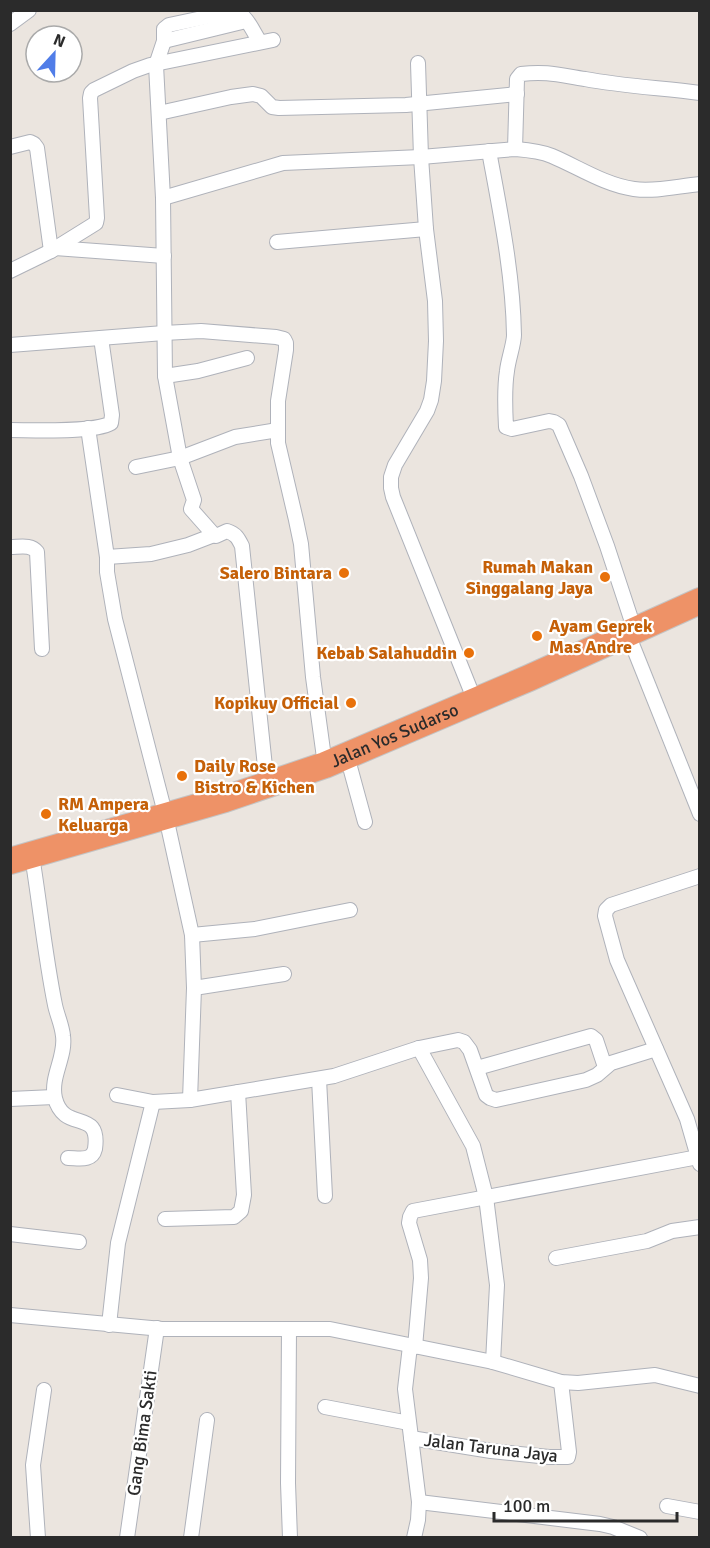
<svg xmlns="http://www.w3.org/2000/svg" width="710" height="1548" font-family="Signika,sans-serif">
<rect width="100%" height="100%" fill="#ebe5df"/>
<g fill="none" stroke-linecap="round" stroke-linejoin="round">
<g stroke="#afb2ba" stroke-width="16">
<g id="street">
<polyline points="10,24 29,10"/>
<polyline points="164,41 246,21"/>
<path d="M260 42C253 32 247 15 235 11L169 25 164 29V41L156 65 163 198 165 376 180 458 194 500 191 509 214 535 216 536 227 531C236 534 238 538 242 546L267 786"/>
<polyline points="418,63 421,157 426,229 435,301 436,341 434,381 431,400 427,411 395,465 391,477 391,488 393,497 475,701"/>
<polyline points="159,113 231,97 253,94 261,96 272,107 279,108 406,105 517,94"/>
<polyline points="10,147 30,142 34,144 37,148 51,251"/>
<path d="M515 149 517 79 521 74C547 71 559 75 585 79 622 86 661 88 700 93"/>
<path d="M489 151C500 211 513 273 514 335 514 344 508 360 507 371 504 389 505 408 506 427L512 429 549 421 554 422 559 425 581 476 607 546 635 631"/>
<path d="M163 198 283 163 421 157 515 149C527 150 540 151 552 156 578 167 605 185 634 189 656 192 678 186 700 184"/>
<polyline points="277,242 426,229"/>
<polyline points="55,248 164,256"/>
<polyline points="10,271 51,251 96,223 97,218 90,98 91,93 94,90 133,71 150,65 273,40"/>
<polyline points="10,345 164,333 201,331 276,337 284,339 286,343 286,350 278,401 278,443 296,520 301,544 313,677 325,765"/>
<polyline points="165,376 198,371 247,358"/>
<polyline points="88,428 107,557 107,572 115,619 166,817 192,935 194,988 190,1100"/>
<path d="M10 430C32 430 94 433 111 423L112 415 101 338"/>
<polyline points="136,467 180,458 235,437 278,430"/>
<path d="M10 547C20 547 31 544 37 552L42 649"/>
<polyline points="107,557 151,554 188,545 214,535"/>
<polyline points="628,634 700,814"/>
<polyline points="347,756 365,822"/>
<path d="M32 856C40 905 45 956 55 1005 57 1015 62 1025 63 1036 66 1057 50 1077 55 1098 64 1134 101 1107 95 1149 92 1162 78 1158 68 1158"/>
<polyline points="700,876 611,905 606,910 605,916 617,960 687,1119 700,1164"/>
<polyline points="192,935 255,929 350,910"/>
<polyline points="194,988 284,974"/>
<polyline points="419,1048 473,1146 486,1197 497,1285 493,1362"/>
<polyline points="477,1068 591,1036 596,1040 605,1067"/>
<polyline points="319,1079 325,1196"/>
<polyline points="117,1095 153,1102 190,1100 334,1076 419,1048 458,1040 464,1042 470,1050 486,1095 490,1098 496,1100 586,1080 597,1075 611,1063 656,1049"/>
<polyline points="10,1099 54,1097"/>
<polyline points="165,1219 234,1217 241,1211 244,1195 238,1092"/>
<polyline points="10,1234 79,1242"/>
<polyline points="556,1258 647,1241 672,1231 700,1227"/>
<polyline points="10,1315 162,1329 330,1329 493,1362 561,1382 578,1383 655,1375 700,1386"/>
<polyline points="109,1325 118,1243 153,1102"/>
<polyline points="289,1329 288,1483 290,1538"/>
<polyline points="410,1346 405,1389 419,1502 418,1520 414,1538"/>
<polyline points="415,1347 421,1278 420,1260 409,1223 410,1217 413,1211 698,1157"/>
<polyline points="325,1407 409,1423"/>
<polyline points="411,1438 491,1451 549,1457 568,1457 569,1452 561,1382"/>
<polyline points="419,1502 600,1524 613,1527 640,1538"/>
<polyline points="667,1506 700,1512"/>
<polyline points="38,1538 33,1465 44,1390"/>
<polyline points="127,1538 157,1328"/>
<polyline points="191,1538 207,1420"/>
</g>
</g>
<g stroke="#c4c4c4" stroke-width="28">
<g id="highway">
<path id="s1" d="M10 861 225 799 325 765 529 678 700 601"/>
</g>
</g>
<use href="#street" stroke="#fff" stroke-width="14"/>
<use href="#highway" stroke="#ee9267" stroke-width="26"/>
</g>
<g fill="#e8710a" stroke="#fff" stroke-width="2">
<circle cx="344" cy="573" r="6"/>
<circle cx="605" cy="577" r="6"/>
<circle cx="537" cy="636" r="6"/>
<circle cx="469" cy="653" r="6"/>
<circle cx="351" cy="703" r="6"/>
<circle cx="182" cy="776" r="6"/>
<circle cx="46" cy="814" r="6"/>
</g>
<g text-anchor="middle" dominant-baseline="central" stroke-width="4.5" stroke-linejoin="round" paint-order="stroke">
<g font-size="18" font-weight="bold" fill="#c56008" stroke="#fff" text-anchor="end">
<text x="593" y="567">Rumah Makan<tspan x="593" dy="21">Singgalang Jaya</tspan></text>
<text x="332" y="573">Salero Bintara</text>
<text x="549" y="626" text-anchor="start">Ayam Geprek<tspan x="549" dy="21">Mas Andre</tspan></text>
<text x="457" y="653">Kebab Salahuddin</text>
<text x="339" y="703">Kopikuy Official</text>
<text x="194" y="766" text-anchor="start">Daily Rose<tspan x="194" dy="21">Bistro &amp; Kichen</tspan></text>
<text x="58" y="804" text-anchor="start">RM Ampera<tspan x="58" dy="21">Keluarga</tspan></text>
</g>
<g font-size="18" fill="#2b2b2b" stroke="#fff">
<text stroke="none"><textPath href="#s1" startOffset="405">Jalan Yos Sudarso</textPath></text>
<text transform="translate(142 1433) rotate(-82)">Gang Bima Sakti</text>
<text transform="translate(491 1448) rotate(7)">Jalan Taruna Jaya</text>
</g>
</g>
<rect width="710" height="1548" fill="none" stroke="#2b2b2b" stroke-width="24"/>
<g transform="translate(54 54) rotate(22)"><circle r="28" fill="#ffffff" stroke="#aaaaaa" stroke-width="1.5"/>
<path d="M0-4.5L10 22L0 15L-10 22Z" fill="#507de8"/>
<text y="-9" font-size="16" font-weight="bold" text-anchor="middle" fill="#2b2b2b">N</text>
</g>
<path d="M494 1512v9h183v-9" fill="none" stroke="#2b2b2b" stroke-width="3"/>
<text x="503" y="1512" font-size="18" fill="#2b2b2b" stroke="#ffffff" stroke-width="4.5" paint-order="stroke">100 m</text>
</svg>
